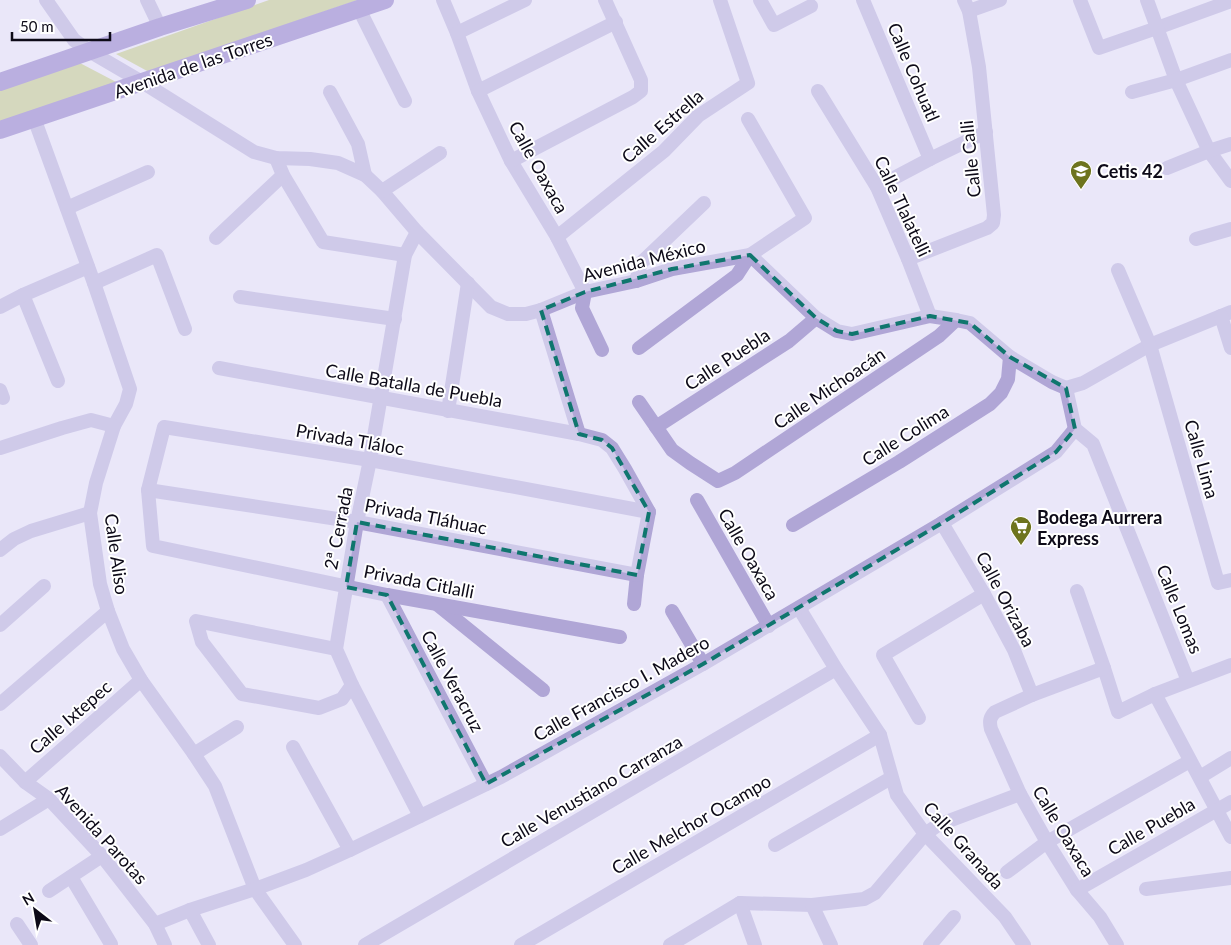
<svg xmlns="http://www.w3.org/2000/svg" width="1231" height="945" font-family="Lato,sans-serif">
<rect width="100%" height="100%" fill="#eae7f9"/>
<g fill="#bdc677">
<polygon points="269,0 358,0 149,72 116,54"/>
<polygon points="78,62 120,84 0,126 0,90"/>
</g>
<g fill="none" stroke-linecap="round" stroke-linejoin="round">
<g stroke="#b0a6d6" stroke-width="14">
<polyline points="46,0 74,40 89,51 142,82 254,152 276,158 310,159 338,163 365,175 382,191 417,232 491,307 508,314 526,314 541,310 585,292 636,281 672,269 750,255 816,318 837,331 852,334 930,316 956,320 970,323 1010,357 1052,382 1066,388 1083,383 1150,345 1231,312"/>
<polyline points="147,0 160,27"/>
<polyline points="443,0 457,33 478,91 511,161 557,237 585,292 582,308 602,350"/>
<polyline points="760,0 774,25 811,6"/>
<polyline points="863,0 930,159"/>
<polyline points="1080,0 1099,48 1157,28 1231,1"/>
<polyline points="1147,0 1176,80 1209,151 1231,181"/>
<polyline points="359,9 405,101"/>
<polyline points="969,11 1000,0"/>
<polyline points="457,33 525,0"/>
<polyline points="478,91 616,22"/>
<polyline points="818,91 877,187 908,259 930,316"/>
<polyline points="330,92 358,144 365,175"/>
<polyline points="1132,92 1176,80 1231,60"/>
<polyline points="34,118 94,283 130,389 126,404 114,426 96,483 90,513 100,584 108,611 123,649 141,680 194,754 215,786 255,889 295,945"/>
<polyline points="276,158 283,175 323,242 405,255"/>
<polyline points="511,161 633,97 641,91 641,80 605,0"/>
<polyline points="1167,168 1209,151 1231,144"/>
<polyline points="877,187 930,159 986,132"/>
<polyline points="382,191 440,153"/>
<polyline points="67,208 148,172"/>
<polyline points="417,232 405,255 370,460 357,522 336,649 352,685 420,816"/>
<polyline points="557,237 664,151 698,116 748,83 720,0"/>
<polyline points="216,238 283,175"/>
<polyline points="1196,239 1231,229"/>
<polyline points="908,259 987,228 993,223 994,215 979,67 969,11 964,0"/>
<polyline points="1118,270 1150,345 1218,583 1231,580"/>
<polyline points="636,281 641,263 704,203"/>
<polyline points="94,283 157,255 185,329"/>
<polyline points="23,295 58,381"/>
<polyline points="240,297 395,319"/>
<polyline points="0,307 23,295 88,267"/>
<polyline points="541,310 579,434"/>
<polyline points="1221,316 1231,348"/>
<polyline points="639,348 737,275 750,255 805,218 748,119"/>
<polyline points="219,368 579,434 602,440 612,448 625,469 649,512 637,575 634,604"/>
<polyline points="1066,388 1075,429 1093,444 1188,681"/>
<polyline points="0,390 3,398"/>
<polyline points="639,402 672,450 690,463 718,481 735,473 939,336 956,320"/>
<polyline points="448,411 468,283"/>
<polyline points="656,427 789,341 816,318"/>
<polyline points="0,448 62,428 91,420 114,426"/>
<polyline points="148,490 357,522 637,575"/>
<polyline points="697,500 769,626"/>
<polyline points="942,523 984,594 1014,650 1032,695"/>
<polyline points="793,525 899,462 990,404 1001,393 1008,379 1010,357"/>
<polyline points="0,550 14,539 31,531 90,513"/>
<polyline points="1077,591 1104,668 1118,712 1155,694 1231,665"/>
<polyline points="387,595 486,784"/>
<polyline points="438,605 543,690"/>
<polyline points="799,608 836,669 880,735 897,795 925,834 1005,917 1024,945"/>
<polyline points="672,611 703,664"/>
<polyline points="0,625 44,586"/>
<polyline points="620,637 387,595 153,546 148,490 164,427 370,460 649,512"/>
<polyline points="336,649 196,621 202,642 242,694 319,708 342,699 352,685"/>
<path d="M1104 668 1032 695 995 712C990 717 989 721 991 729L1020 794 1047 842 1077 890 1100 917 1117 945"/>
<polyline points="1155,694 1231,837"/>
<polyline points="0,704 108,611"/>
<polyline points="919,718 883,655 984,594"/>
<polyline points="293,747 350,850"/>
<polyline points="194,754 237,727"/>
<polyline points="0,756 25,782 49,799 102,856 155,924 165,945"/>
<polyline points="1200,777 1231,758"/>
<polyline points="25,782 141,680"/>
<polyline points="0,829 49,799"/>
<polyline points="775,845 891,778"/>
<polyline points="1007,872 1047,842 1190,761"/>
<polyline points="71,877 111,944"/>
<polyline points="1146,889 1231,878"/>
<polyline points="1077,890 1231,802"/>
<polyline points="49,891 102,856"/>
<polyline points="740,903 812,905 864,899 875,893 925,834 938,825 1020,794"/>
<polyline points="740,903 755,945"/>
<polyline points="812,905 831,945"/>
<polyline points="190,910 209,945"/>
<polyline points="17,924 31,945"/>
<polyline points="155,924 190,910 255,889 306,870 350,850 501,777 703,664 942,523 1056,452 1075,429"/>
<polyline points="365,945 836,669"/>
<polyline points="521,945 880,735"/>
<polyline points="670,945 740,903"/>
<polyline points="930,945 954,917"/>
</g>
<g stroke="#816bc1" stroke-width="18">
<polyline points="0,82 160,27 247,0"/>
<polyline points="0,130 385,0"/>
</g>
</g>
<path d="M0 0H1231V945H0ZM750 255 816 318 837 331 852 334 930 316 970 323 1010 357 1066 388 1075 429 1056 452 942 523 703 664 486 784 387 595 346 587 357 522 637 575 649 512 612 448 602 440 579 434 541 310 585 292 672 269Z" fill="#eae7f9" fill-opacity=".55" fill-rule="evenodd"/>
<path fill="none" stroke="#0f766e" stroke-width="4" stroke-dasharray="10 6" stroke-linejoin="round" d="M750 255 816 318 837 331 852 334 930 316 970 323 1010 357 1066 388 1075 429 1056 452 942 523 703 664 486 784 387 595 346 587 357 522 637 575 649 512 612 448 602 440 579 434 541 310 585 292 672 269Z"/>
<defs>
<g id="university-pin" transform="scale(1.125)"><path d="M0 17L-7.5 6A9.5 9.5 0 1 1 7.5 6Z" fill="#6e741d" stroke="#fff"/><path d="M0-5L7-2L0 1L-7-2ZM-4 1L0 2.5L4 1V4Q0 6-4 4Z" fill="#fff"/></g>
<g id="supermarket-pin" transform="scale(1.125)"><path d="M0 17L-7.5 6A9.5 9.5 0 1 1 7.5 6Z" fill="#6e741d" stroke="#fff"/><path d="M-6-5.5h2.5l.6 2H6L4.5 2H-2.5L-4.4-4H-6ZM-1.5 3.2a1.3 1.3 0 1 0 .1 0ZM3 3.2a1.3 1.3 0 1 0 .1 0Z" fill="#fff"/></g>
</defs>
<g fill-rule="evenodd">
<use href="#university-pin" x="1081" y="171"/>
<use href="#supermarket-pin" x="1021" y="527"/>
</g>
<g text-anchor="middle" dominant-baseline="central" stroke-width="4" stroke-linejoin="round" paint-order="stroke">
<g font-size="18" fill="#0d0a18" stroke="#fff">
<text transform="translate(193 65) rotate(-19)">Avenida de las Torres</text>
<text transform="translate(914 72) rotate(67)">Calle Cohuatl</text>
<text transform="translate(662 126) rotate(-41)">Calle Estrella</text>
<text transform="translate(970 159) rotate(-96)">Calle Calli</text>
<text transform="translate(539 167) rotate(61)">Calle Oaxaca</text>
<text transform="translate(903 206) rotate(65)">Calle Tlalatelli</text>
<text transform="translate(644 260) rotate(-14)">Avenida México</text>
<text transform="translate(727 359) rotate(-33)">Calle Puebla</text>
<text transform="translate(414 385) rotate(10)">Calle Batalla de Puebla</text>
<text transform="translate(829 388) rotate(-34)">Calle Michoacán</text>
<text transform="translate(905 435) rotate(-32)">Calle Colima</text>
<text transform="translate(350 439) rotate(10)">Privada Tláloc</text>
<text transform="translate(1202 459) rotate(74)">Calle Lima</text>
<text transform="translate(426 516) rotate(11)">Privada Tláhuac</text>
<text transform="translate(338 528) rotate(-79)">2ª Cerrada</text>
<text transform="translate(117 554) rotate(82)">Calle Aliso</text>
<text transform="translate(749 554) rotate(60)">Calle Oaxaca</text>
<text transform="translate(419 581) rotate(11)">Privada Citlalli</text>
<text transform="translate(1006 599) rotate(62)">Calle Orizaba</text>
<text transform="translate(1180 609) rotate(68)">Calle Lomas</text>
<text transform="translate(453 681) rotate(62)">Calle Veracruz</text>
<text transform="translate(621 688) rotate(-29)">Calle Francisco I. Madero</text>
<text transform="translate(70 717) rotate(-41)">Calle Ixtepec</text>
<text transform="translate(591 791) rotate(-30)">Calle Venustiano Carranza</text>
<text transform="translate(691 824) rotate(-30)">Calle Melchor Ocampo</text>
<text transform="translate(1151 826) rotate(-30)">Calle Puebla</text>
<text transform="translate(1064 831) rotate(59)">Calle Oaxaca</text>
<text transform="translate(102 834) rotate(48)">Avenida Parotas</text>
<text transform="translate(964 845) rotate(48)">Calle Granada</text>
</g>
<g font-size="18" font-weight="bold" fill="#0d0a18" stroke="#fff" text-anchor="start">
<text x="1097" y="171">Cetis 42</text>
<text x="1037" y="517">Bodega Aurrera<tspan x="1037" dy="21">Express</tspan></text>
</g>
</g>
<g transform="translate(35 910) rotate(329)" stroke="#ffffff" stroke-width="4" paint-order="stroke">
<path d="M0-4L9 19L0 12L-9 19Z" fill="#0d0a18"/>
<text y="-8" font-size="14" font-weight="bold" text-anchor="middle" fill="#0d0a18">N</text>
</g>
<path d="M12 32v8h98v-8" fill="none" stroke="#0d0a18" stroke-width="2.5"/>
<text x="20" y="32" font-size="15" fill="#0d0a18" stroke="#ffffff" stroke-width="4" paint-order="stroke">50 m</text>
</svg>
